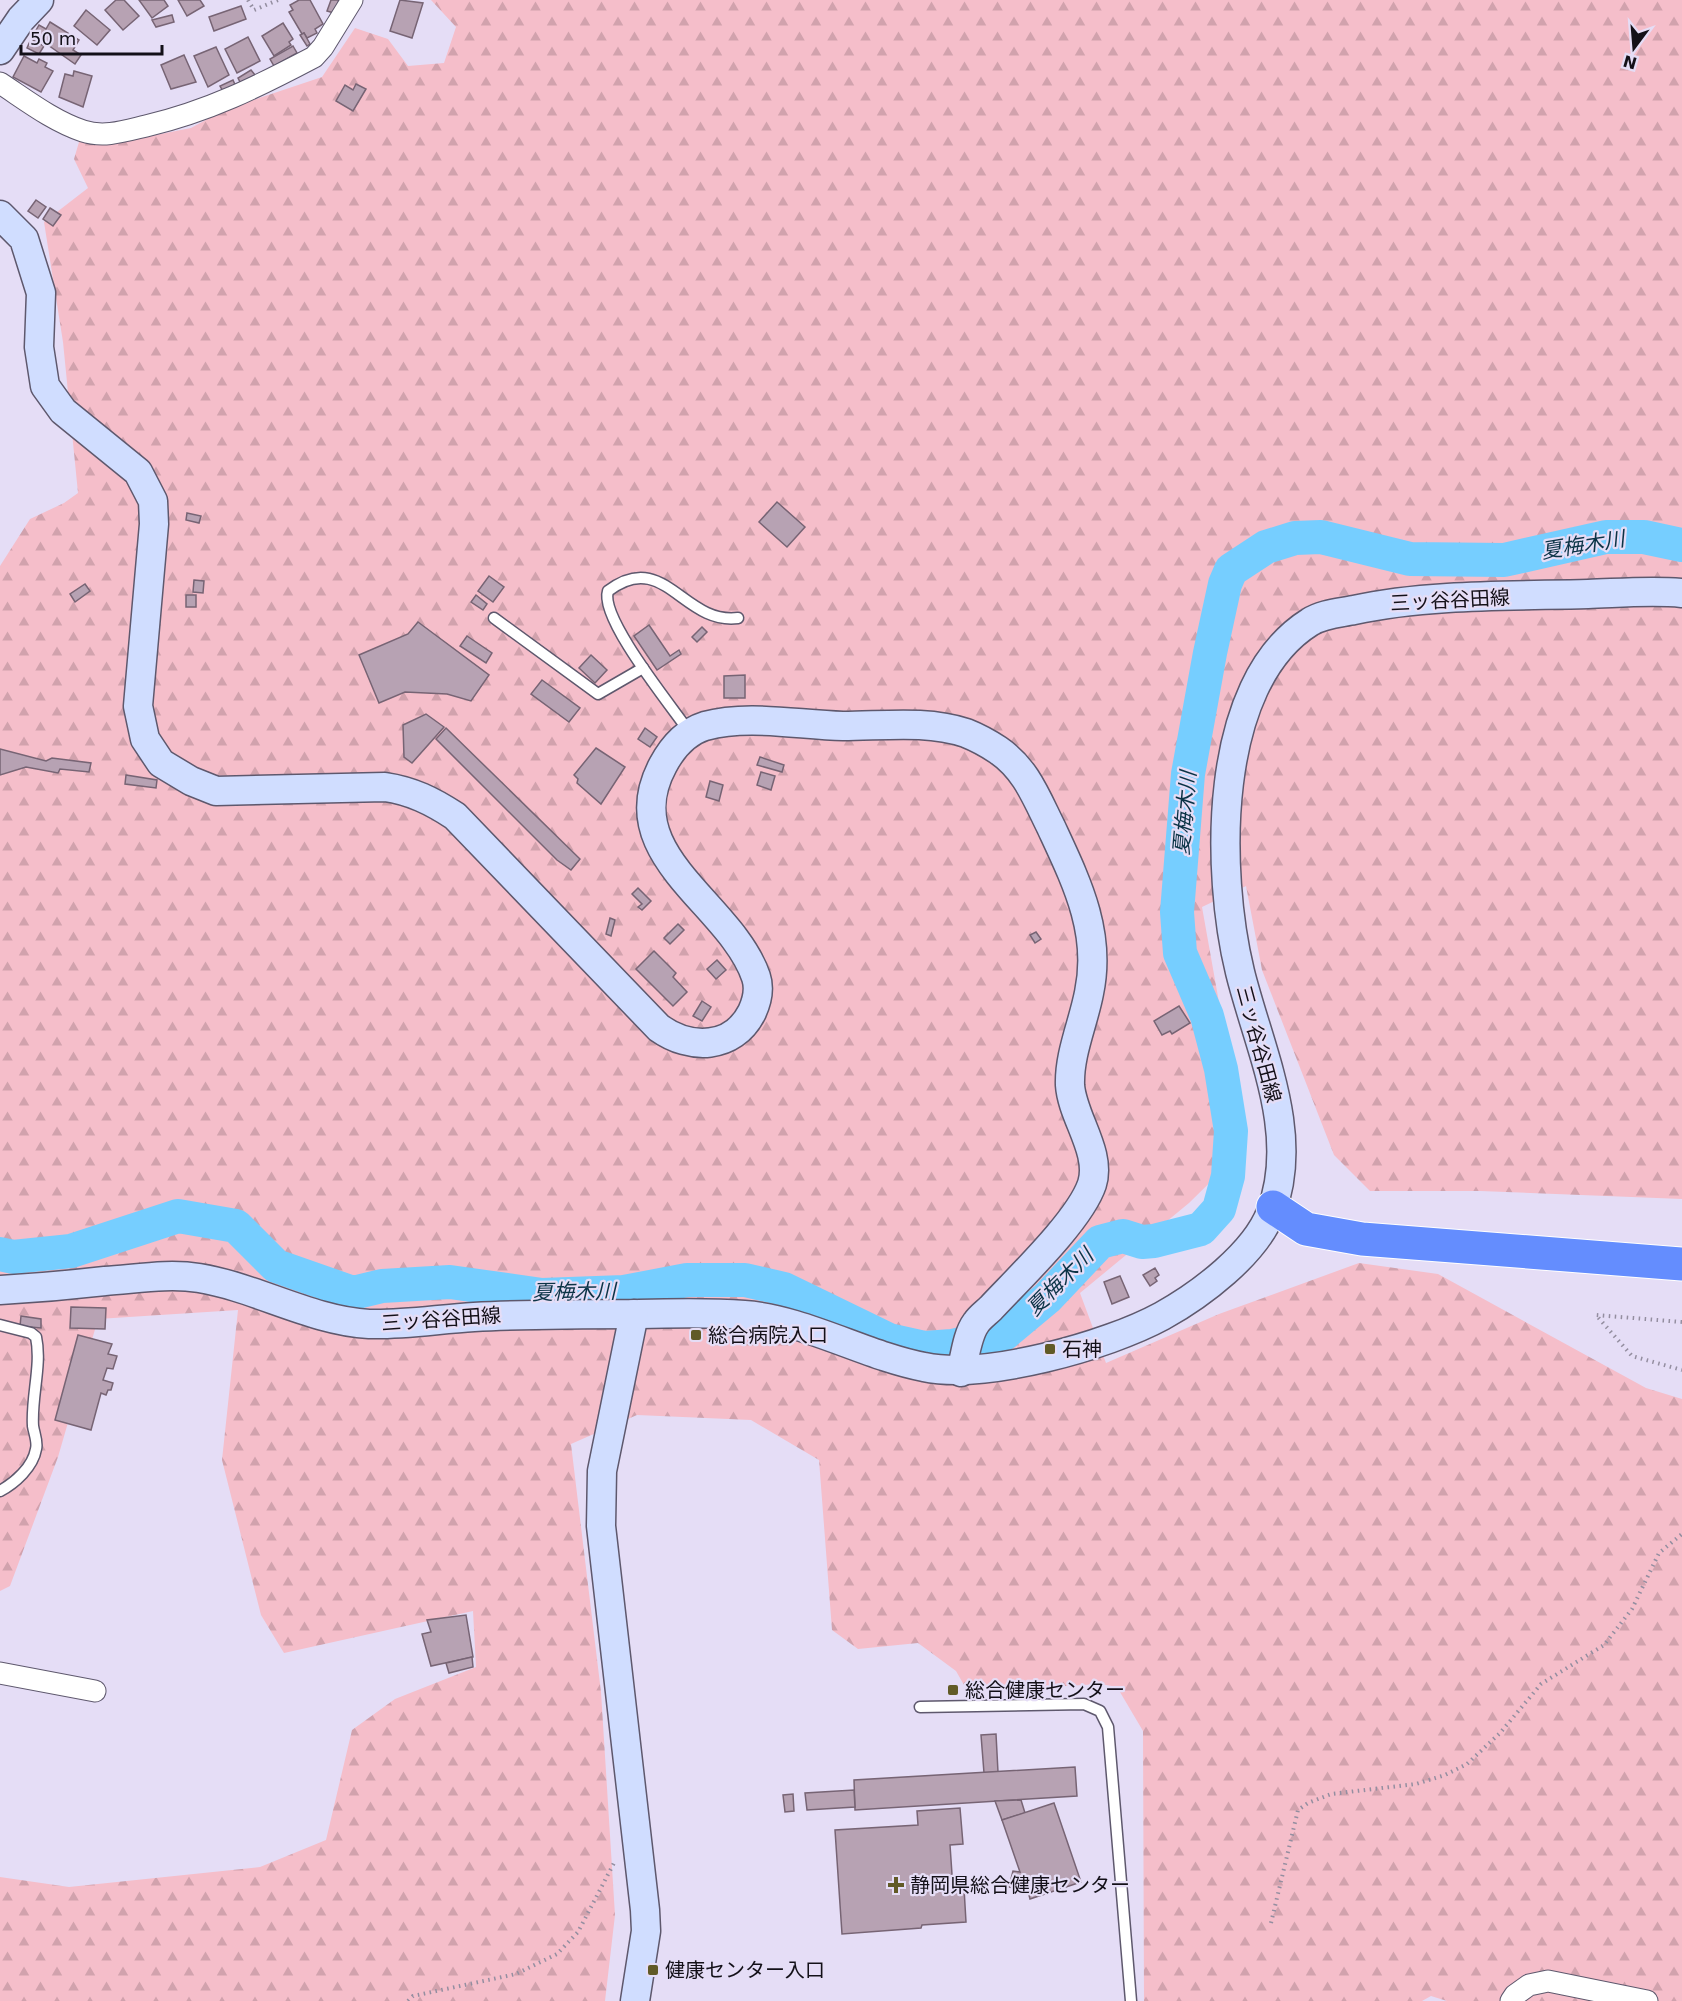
<svg xmlns="http://www.w3.org/2000/svg" width="1682" height="2001" font-family="'DejaVu Sans','Noto Sans JP',sans-serif">
<defs>
<pattern id="forest-firs" width="22" height="20" patternUnits="userSpaceOnUse" patternTransform="scale(1.5)"><rect width="22" height="20" fill="#f5beca"/><path d="M5 1l3.5 6h-7zM16 11l3.5 6h-7z" fill="#d1a2ad"/></pattern>
</defs>
<rect width="100%" height="100%" fill="#e5ddf6"/>
<polygon fill="url(#forest-firs)" points="431,0 1682,0 1682,1199 1480,1191 1370,1191 1334,1155 1262,970 1246,886 1202,907 1245,1148 1189,1203 1080,1293 1106,1363 1219,1314 1359,1263 1438,1274 1646,1388 1682,1399 1682,2001 1447,2001 1431,1996 1422,2001 1144,2001 1143,1731 1117,1687 1101,1684 973,1691 964,1685 956,1671 918,1643 858,1649 832,1630 819,1460 751,1420 637,1415 571,1444 601,1692 615,1915 605,2001 0,2001 0,1877 69,1887 260,1867 326,1840 352,1730 395,1699 476,1667 473,1611 284,1653 261,1615 222,1460 238,1310 98,1319 58,1457 10,1586 0,1591 0,566 30,519 64,503 78,493 63,342 44,222 88,188 74,159 79,142 110,144 191,128 226,109 322,77 355,28 388,39 408,66 444,63 456,27"/>
<g fill="none" stroke-linecap="round" stroke-linejoin="round">
<polyline stroke="#76ceff" stroke-width="34" points="0,1254 13,1257 71,1251 178,1216 236,1226 276,1266 353,1293 382,1286 450,1282 542,1295 624,1292 687,1280 745,1280 784,1289 889,1340 925,1348 952,1346 1004,1334 1047,1298 1100,1242 1123,1236 1142,1242 1154,1241 1201,1229 1219,1209 1228,1176 1231,1131 1221,1069 1207,1016 1180,953 1177,912 1188,774 1210,653 1225,584 1231,570 1266,547 1295,538 1321,537 1410,559 1504,560 1606,537 1644,537 1682,545"/>
</g>
<g fill="#b7a2b3" stroke="#776474" stroke-width="1.5">
<polygon points="116,0 124,0 139,16 123,30 105,10"/>
<polygon points="139,0 164,0 168,6 152,18"/>
<polygon points="178,0 200,0 204,6 187,16"/>
<polygon points="299,0 310,0 323,24 315,29 317,33 307,38 304,33 302,34 289,12 293,10 290,5"/>
<polygon points="331,0 339,0 334,13 327,11"/>
<polygon points="400,0 423,3 412,38 390,31"/>
<polygon points="241,6 246,19 214,31 209,17"/>
<polygon points="86,10 110,30 97,45 74,26"/>
<polygon points="172,15 174,22 156,27 152,20"/>
<polygon points="50,22 79,40 73,50 81,55 75,64 38,38 39,35 35,32 39,25 46,29"/>
<polygon points="283,23 293,39 289,42 291,45 274,56 262,36"/>
<polygon points="304,33 310,44 307,46 300,35"/>
<polygon points="248,37 260,61 237,73 225,49"/>
<polygon points="31,39 44,46 39,54 27,48"/>
<polygon points="293,46 297,53 274,66 270,59"/>
<polygon points="216,47 229,75 208,87 194,56"/>
<polygon points="184,55 196,82 171,89 161,65"/>
<polygon points="24,56 37,63 39,59 47,63 45,67 53,71 41,92 13,77"/>
<polygon points="251,70 255,75 241,84 238,78"/>
<polygon points="74,71 92,76 83,107 59,97 65,74 73,76"/>
<polygon points="233,80 236,87 224,93 220,86"/>
<polygon points="356,84 366,89 353,111 336,101 345,85 353,90"/>
<polygon points="36,200 46,207 38,218 28,211"/>
<polygon points="50,208 61,215 53,226 43,219"/>
<polygon points="777,502 805,527 787,547 759,522"/>
<polygon points="187,513 201,516 199,523 186,520"/>
<polygon points="489,576 504,587 493,602 478,591"/>
<polygon points="194,580 204,581 203,593 193,592"/>
<polygon points="85,584 90,591 75,602 70,594"/>
<rect x="186" y="595" width="10" height="12"/>
<polygon points="476,595 487,604 483,610 471,602"/>
<polygon points="418,622 489,675 471,701 447,694 405,692 379,703 359,655 408,634"/>
<polygon points="649,625 670,656 679,650 681,654 657,670 634,636"/>
<polygon points="702,627 707,632 697,642 692,637"/>
<polygon points="467,636 492,653 486,663 460,646"/>
<polygon points="591,655 607,670 595,683 579,668"/>
<polygon points="745,675 745,698 724,698 724,676"/>
<polygon points="542,680 580,708 569,722 531,694"/>
<polygon points="426,714 444,727 412,763 404,757 403,725"/>
<polygon points="446,728 580,859 571,870 557,860 436,739"/>
<polygon points="645,728 657,737 650,747 638,739"/>
<polygon points="596,748 625,767 601,804 577,783 578,779 574,775"/>
<polygon points="0,749 46,761 52,758 91,763 89,772 60,769 58,773 26,767 0,775"/>
<polygon points="760,757 784,765 782,772 757,765"/>
<polygon points="761,772 775,776 771,790 757,785"/>
<polygon points="126,775 157,780 156,788 125,784"/>
<polygon points="710,781 723,785 719,801 706,797"/>
<polygon points="638,888 651,901 642,910 638,907 642,904 632,894"/>
<polygon points="610,918 615,920 611,936 606,934"/>
<polygon points="678,924 684,930 670,944 664,938"/>
<polygon points="1036,932 1041,939 1035,943 1030,935"/>
<polygon points="654,951 676,973 673,977 687,992 673,1006 636,969"/>
<polygon points="717,960 726,970 716,979 707,969"/>
<polygon points="702,1001 711,1007 702,1021 693,1016"/>
<polygon points="1179,1006 1190,1023 1172,1034 1170,1031 1162,1035 1154,1021"/>
<polygon points="1155,1268 1159,1275 1155,1278 1157,1281 1150,1286 1143,1275"/>
<polygon points="1120,1276 1129,1297 1112,1304 1104,1282"/>
<polygon points="71,1307 106,1308 105,1329 70,1328"/>
<polygon points="21,1316 41,1319 41,1328 20,1326"/>
<polygon points="78,1335 112,1344 108,1354 117,1356 113,1369 107,1368 103,1380 113,1383 111,1390 108,1390 106,1395 101,1393 91,1430 55,1420"/>
<polygon points="466,1615 473,1657 431,1666 422,1634 431,1632 427,1620"/>
<polygon points="472,1657 473,1667 449,1673 446,1663"/>
<polygon points="996,1734 998,1772 984,1773 981,1735"/>
<polygon points="1075,1767 1077,1796 855,1810 854,1780"/>
<polygon points="854,1790 855,1807 807,1810 805,1793"/>
<polygon points="793,1794 794,1811 785,1812 783,1795"/>
<polygon points="1021,1800 1025,1813 1002,1820 995,1801"/>
<polygon points="1054,1803 1081,1882 1030,1899 1028,1891 1009,1887 1013,1871 1020,1872 1002,1820"/>
<polygon points="960,1808 963,1844 950,1845 953,1889 964,1888 966,1922 922,1925 921,1928 842,1934 835,1830 918,1825 917,1811"/>
</g>
<g fill="none" stroke-linecap="round" stroke-linejoin="round">
<g stroke="#5e586d" stroke-width="13">
<g id="lane">
<polyline points="494,618 598,694 643,668"/>
<path d="M690 733C673 708 599 618 608 591 664 548 683 625 738 618"/>
<path d="M0 1325 31 1333 36 1337C42 1365 31 1397 33 1426 34 1433 38 1442 36 1449 33 1467 15 1483 0 1491"/>
<polyline points="920,1707 1084,1704 1100,1711 1108,1727 1131,2001"/>
</g>
</g>
<g stroke="#5e586d" stroke-width="23">
<g id="street">
<path d="M0 83C26 100 53 121 83 131 104 138 125 131 146 126 209 111 257 87 314 57L323 47 352 0"/>
<polyline points="0,1673 95,1691"/>
<polyline points="1511,2001 1515,1995 1529,1985 1548,1981 1647,2001"/>
</g>
</g>
<g stroke="#5e586d" stroke-width="31">
<g id="secondary">
<polyline points="0,50 21,19 39,0"/>
<path d="M0 215 24 239 41 293 39 347 45 386 63 411 138 472 153 501 154 524 138 706 145 739 161 763 191 781 216 791 385 787C412 791 432 801 455 816L659 1028C690 1050 733 1050 752 1012 757 1001 760 989 756 977 731 903 614 855 663 765 672 748 686 732 705 726 748 714 798 725 843 726 883 726 927 720 966 733 976 737 989 744 998 750 1026 769 1036 797 1051 827 1076 881 1102 932 1089 993 1083 1024 1069 1054 1070 1085 1072 1117 1102 1152 1092 1184 1080 1220 1019 1278 991 1308 986 1313 980 1317 976 1323 967 1335 965 1357 961 1372"/>
<path d="M0 1290C35 1288 70 1285 105 1281 136 1279 168 1273 199 1278 255 1287 312 1321 369 1324 404 1325 439 1319 474 1317 529 1314 583 1314 638 1314 674 1313 709 1312 744 1315 803 1319 866 1356 924 1367 985 1380 1107 1346 1162 1316 1200 1295 1255 1254 1271 1212 1301 1133 1259 1049 1240 972 1216 874 1211 684 1310 622 1322 614 1339 613 1354 610 1426 594 1514 596 1588 594 1619 593 1651 590 1682 593"/>
<polyline points="634,1314 602,1471 601,1526 645,1910 646,1931 635,2001"/>
</g>
</g>
<g stroke="#fff" stroke-width="35">
<polyline id="highway" points="1273,1207 1306,1229 1362,1239 1682,1264"/>
</g>
<g stroke="#948ea0" stroke-width="4" stroke-dasharray="1.5 4.5" stroke-linecap="butt">
<polyline points="248,0 254,10 278,0"/>
<polyline points="1682,1322 1596,1315 1632,1356 1682,1370"/>
<polyline points="1271,1923 1298,1810 1308,1803 1331,1794 1416,1784 1445,1775 1467,1764 1500,1733 1541,1684 1604,1645 1632,1609 1659,1553 1682,1534"/>
<polyline points="408,2001 413,1996 516,1974 557,1954 578,1932 615,1861"/>
</g>
<use href="#lane" stroke="#fff" stroke-width="10"/>
<use href="#street" stroke="#fff" stroke-width="21"/>
<use href="#secondary" stroke="#d0ddff" stroke-width="28"/>
<use href="#highway" stroke="#648dfe" stroke-width="33"/>
</g>
<g fill="#615a26" stroke="#e5ddf6" stroke-width="2">
<rect x="690" y="1329" width="12" height="12" rx="3"/>
<rect x="1044" y="1343" width="12" height="12" rx="3"/>
<rect x="947" y="1684" width="12" height="12" rx="3"/>
<path d="M893 1876h6v6h6v6h-6v6h-6v-6h-6v-6h6z"/>
<rect x="647" y="1964" width="12" height="12" rx="3"/>
</g>
<g text-anchor="middle" dominant-baseline="central" stroke-width="4.5" stroke-linejoin="round" paint-order="stroke">
<g font-size="20" fill="#131018" stroke="#e5ddf6">
<text transform="translate(1450 600) rotate(-3)">三ッ谷谷田線</text>
<text transform="translate(1259 1044) rotate(75)">三ッ谷谷田線</text>
<text transform="translate(441 1319) rotate(-4)">三ッ谷谷田線</text>
</g>
<g font-size="20" fill="#131018" stroke="#e5ddf6" text-anchor="start">
<text x="708" y="1335">総合病院入口</text>
<text x="1062" y="1349">石神</text>
<text x="965" y="1690">総合健康センター</text>
<text x="910" y="1885">静岡県総合健康センター</text>
<text x="665" y="1970">健康センター入口</text>
</g>
<g font-size="21" font-style="italic" fill="#0b3346" stroke="#e5ddf6">
<text transform="translate(1583 545) rotate(-9)">夏梅木川</text>
<text transform="translate(1185 813) rotate(-85)">夏梅木川</text>
<text transform="translate(1060 1282) rotate(-45)">夏梅木川</text>
<text transform="translate(574 1292) rotate(-1)">夏梅木川</text>
</g>
</g>
<g transform="translate(1634 48) rotate(196)" stroke="#e5ddf6" stroke-width="4.5" paint-order="stroke">
<path d="M0-4.5L10 22L0 15L-10 22Z" fill="#131018"/>
<text y="-9" font-size="16" font-weight="bold" text-anchor="middle" fill="#131018">N</text>
</g>
<path d="M21 45v9h141v-9" fill="none" stroke="#131018" stroke-width="3"/>
<text x="30" y="45" font-size="18" fill="#131018" stroke="#e5ddf6" stroke-width="4.5" paint-order="stroke">50 m</text>
</svg>
